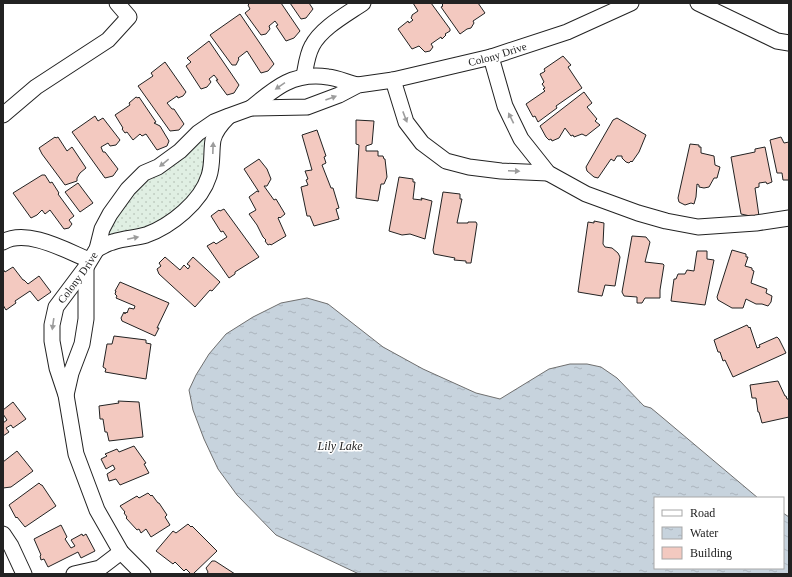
<svg xmlns="http://www.w3.org/2000/svg" width="792" height="577" font-family="Georgia,serif">
<defs>
<pattern id="grass-dots" width="8" height="8" patternUnits="userSpaceOnUse"><rect width="8" height="8" fill="#e0efe3"/><path d="M2 2h.1M6 6h.1" fill="none" stroke="#c0cdc2" stroke-width="1.8" stroke-linecap="round"/></pattern>
<pattern id="water-ripples" width="26" height="14" patternUnits="userSpaceOnUse"><rect width="26" height="14" fill="#c7d3dd"/><path d="M2 4q2-2 4 0t4 0M15 11q2-2 4 0t4 0" fill="none" stroke="#abb5bd"/></pattern>
</defs>
<rect width="100%" height="100%" fill="#fff"/>
<polygon fill="url(#grass-dots)" stroke="#6f6f6f" points="208,135 206,172 199,188 161,224 112,238 108,235 111,221 138,184"/>
<polygon fill="url(#water-ripples)" stroke="#6f6f6f" points="307,298 328,304 383,347 423,369 476,393 500,399 549,369 570,364 587,364 601,367 617,378 644,406 651,408 663,418 758,498 655,498 655,568 783,568 783,513 789,517 789,574 359,574 276,535 237,495 218,469 204,439 193,410 189,390 196,375 209,354 226,334 253,317 281,303"/>
<g fill="#f3c9c0" stroke="#222">
<polygon points="250,3 281,3 300,31 294,38 286,41 276,26 278,25 275,21 269,26 270,29 266,34 261,35 245,13 250,9 248,5"/>
<polygon points="290,3 309,3 313,9 306,18 301,19"/>
<polygon points="413,3 431,3 450,29 450,31 445,34 446,35 442,39 441,37 431,44 433,47 430,51 425,52 419,46 412,49 398,29 408,21 409,23 413,20 411,18 412,16 412,15 418,11"/>
<polygon points="444,3 478,3 485,13 473,21 474,23 471,28 467,29 460,34 441,7 443,6 442,5"/>
<polygon points="240,14 274,64 268,71 261,73 247,51 238,58 239,59 236,65 232,65 210,35"/>
<polygon points="209,41 239,85 234,93 227,95 216,80 218,80 214,75 209,79 211,82 207,87 201,89 186,66 191,62 187,58"/>
<polygon points="563,56 571,65 568,67 582,88 556,106 557,108 538,122 535,116 533,117 526,104 545,91 543,89 545,88 542,84 544,82 540,74 544,72 545,71 544,69"/>
<polygon points="165,62 186,92 183,96 178,98 177,96 167,103 172,109 174,109 184,124 179,130 170,131 138,86 153,76 151,73"/>
<polygon points="584,92 592,103 587,107 597,119 595,121 600,125 586,136 582,134 574,137 573,135 571,136 565,128 559,138 552,141 551,139 549,140 546,137 540,126"/>
<polygon points="136,97 138,98 139,97 156,122 154,123 160,126 169,141 167,146 157,150 146,134 142,136 140,134 133,140 127,132 125,133 122,129 123,128 115,115 130,105 129,103"/>
<polygon points="95,116 98,121 103,118 120,140 116,145 110,146 108,143 101,147 103,152 105,152 118,169 113,176 105,178 72,132"/>
<polygon points="617,118 646,135 639,152 632,162 631,161 629,163 626,162 622,158 622,156 617,156 614,161 611,159 598,178 594,177 587,171 586,167 613,120"/>
<polygon points="356,120 374,121 372,144 366,146 366,151 378,151 378,156 383,156 384,159 385,159 387,177 384,184 381,184 378,201 356,198 359,145 356,144"/>
<polygon points="317,130 326,156 324,157 326,163 322,165 331,188 333,188 339,208 336,209 339,219 314,226 310,216 307,216 301,187 308,185 306,180 308,179 305,171 312,170 302,135"/>
<polygon points="55,137 56,138 58,137 67,151 72,147 86,168 80,173 77,178 77,181 65,185 42,154 39,148"/>
<polygon points="781,137 784,143 789,142 789,180 783,180 782,173 777,173 770,140"/>
<polygon points="690,144 699,145 699,147 701,147 701,153 714,156 715,165 720,167 717,178 714,178 709,187 704,188 699,187 699,185 697,184 696,197 694,204 691,203 685,205 679,202 678,198"/>
<polygon points="765,147 772,182 767,184 766,182 759,183 759,187 755,188 759,216 755,217 741,214 731,157 755,152 755,149"/>
<polygon points="259,159 267,169 271,179 267,186 264,186 274,200 276,199 285,214 280,218 279,217 278,218 286,236 271,245 270,244 268,245 265,241 266,240 263,237 257,225 249,214 256,210 249,197 257,191 259,192 244,169"/>
<polygon points="42,175 45,175 50,183 52,182 59,193 58,194 74,216 69,220 72,224 69,228 64,229 50,210 45,214 42,210 37,215 31,218 13,193"/>
<polygon points="399,177 413,179 413,182 415,182 413,199 422,200 421,198 432,201 425,239 410,234 402,235 389,231"/>
<polygon points="78,183 93,203 80,212 65,192"/>
<polygon points="443,192 460,194 460,199 462,199 457,223 468,223 468,222 476,222 477,224 471,263 466,263 466,261 454,260 455,258 434,254 433,250"/>
<polygon points="224,209 259,257 235,272 235,274 229,278 207,246 214,242 216,244 227,237 223,231 221,232 211,216 219,210 220,211"/>
<polygon points="594,221 604,223 603,244 605,247 612,248 618,253 620,257 615,286 605,285 602,296 578,292 588,222 594,223"/>
<polygon points="632,236 646,237 650,242 645,262 663,264 664,265 660,290 660,298 645,298 642,303 637,303 637,297 624,296 622,292"/>
<polygon points="732,250 746,254 746,257 748,257 745,266 752,268 752,270 754,271 751,283 767,289 766,293 772,296 771,302 768,306 762,304 756,304 746,299 743,308 732,308 718,300 717,297"/>
<polygon points="697,251 707,251 707,259 714,260 705,305 671,301 674,279 676,279 678,274 685,274 687,270 694,271"/>
<polygon points="165,257 180,270 184,265 188,269 190,266 187,264 193,257 220,282 212,291 210,290 195,307 159,274 157,269 161,266 159,263"/>
<polygon points="13,267 23,280 24,280 28,284 39,276 51,292 38,301 30,291 15,301 16,303 6,310 3,305 3,269 5,272"/>
<polygon points="120,282 169,303 157,328 159,328 155,336 122,321 121,318 124,312 125,314 126,312 127,313 129,308 134,309 135,306 116,298 117,296 115,294 116,291 115,291"/>
<polygon points="747,325 749,328 750,327 757,348 760,347 759,345 777,337 779,339 786,353 733,377 725,360 723,361 720,352 718,352 714,340"/>
<polygon points="114,336 146,340 146,343 151,344 146,379 105,372 106,369 103,367 107,344 112,344"/>
<polygon points="778,381 785,396 786,396 787,399 789,399 789,417 762,423 759,412 758,412 756,398 752,398 750,385"/>
<polygon points="118,401 139,402 143,437 109,441 107,432 105,432 103,419 100,419 99,406 119,403"/>
<polygon points="13,402 26,419 13,428 11,425 6,428 9,432 3,436 3,423 7,420 3,414 3,410"/>
<polygon points="134,446 146,463 144,464 149,473 120,485 116,479 109,481 107,474 115,469 113,465 106,469 101,459 107,456 105,454 117,449 119,452"/>
<polygon points="17,451 33,471 11,487 3,488 3,462"/>
<polygon points="39,483 41,485 42,485 56,506 25,527 17,517 16,518 9,505"/>
<polygon points="148,493 151,496 152,495 158,503 159,503 167,515 165,517 170,525 151,537 146,529 141,533 139,529 137,530 126,518 127,517 124,513 125,512 120,506 137,496 139,498"/>
<polygon points="188,524 191,527 192,526 217,551 193,574 191,574 186,569 184,571 175,562 173,564 156,551 173,531 176,533"/>
<polygon points="61,525 67,537 65,539 71,548 75,546 71,540 82,534 83,536 86,534 95,551 81,558 78,552 48,567 44,559 41,560 40,556 41,555 34,539"/>
<polygon points="212,561 215,561 235,574 207,574 208,572 206,568"/>
</g>
<g fill="none" stroke-linecap="round" stroke-linejoin="round">
<g stroke="#222" stroke-width="17">
<g id="minor">
<polyline points="698,3 777,41 789,43"/>
<polyline points="491,57 505,106 521,139 548,173 586,194 638,213 666,221 698,227 756,223 789,218"/>
<path d="M304 76C306 66 307 55 312 46 321 28 347 14 363 3"/>
<polyline points="393,80 406,122 422,143 446,161 469,167 501,171 548,173"/>
<path d="M251 108C276 87 294 72 328 77 338 78 348 83 358 85"/>
<polyline points="3,115 36,87 108,40 129,17 117,3"/>
<path d="M3 242C27 228 67 251 89 260"/>
<path d="M97 249C102 247 107 243 113 242 124 238 136 238 146 235 171 226 201 202 209 176 213 164 211 152 213 140 215 131 222 123 228 117"/>
<polyline points="66,395 71,373 82,344 86,319 86,267"/>
<polyline points="3,534 11,546 24,574"/>
<polyline points="74,574 100,568 121,552"/>
<path id="s1" d="M143 574 121 552 97 510 76 454 66 395 57 368 52 341V325L56 307 86 267 97 249 102 229 110 214 128 189 144 173 158 167 180 151 198 133 214 122 229 116 251 108 307 107 339 95 358 85 393 80 491 57 567 32 631 3"/>
</g>
</g>
<use href="#minor" stroke="#fff" stroke-width="15"/>
</g>
<defs><path id="oneway-solid" d="M-6-.8H1V-3.2L6.5 0L1 3.2V.8H-6Z"/></defs>
<g fill="#9c9c9c">
<use href="#oneway-solid" transform="translate(280 86) rotate(146)"/>
<use href="#oneway-solid" transform="translate(331 98) rotate(-20)"/>
<use href="#oneway-solid" transform="translate(405 117) rotate(69)"/>
<use href="#oneway-solid" transform="translate(511 118) rotate(-116)"/>
<use href="#oneway-solid" transform="translate(213 148) rotate(-88)"/>
<use href="#oneway-solid" transform="translate(164 163) rotate(141)"/>
<use href="#oneway-solid" transform="translate(514 171) rotate(3)"/>
<use href="#oneway-solid" transform="translate(133 238) rotate(-12)"/>
<use href="#oneway-solid" transform="translate(53 324) rotate(98)"/>
</g>
<g text-anchor="middle" dominant-baseline="central" stroke-width="3" stroke-linejoin="round" paint-order="stroke">
<g font-size="11" fill="#222" stroke="#fff">
<text stroke="none"><textPath href="#s1" startOffset="833">Colony Drive</textPath></text>
<text stroke="none"><textPath href="#s1" startOffset="326">Colony Drive</textPath></text>
</g>
<g font-size="12" font-style="italic" fill="#222" stroke="#fff">
<text x="340" y="446">Lily Lake</text>
</g>
</g>
<rect width="792" height="577" fill="none" stroke="#222222" stroke-width="8"/>
<rect x="654" y="497" width="130" height="72" fill="#ffffff" stroke="#a7a7a7"/>
<rect x="662" y="510" width="20" height="6" fill="#ffffff" stroke="#a7a7a7"/>
<text x="690" y="517" font-size="12" fill="#222222">Road</text>
<rect x="662" y="527" width="20" height="12" fill="url(#water-ripples)" stroke="#a7a7a7"/>
<text x="690" y="537" font-size="12" fill="#222222">Water</text>
<rect x="662" y="547" width="20" height="12" fill="#f3c9c0" stroke="#a7a7a7"/>
<text x="690" y="557" font-size="12" fill="#222222">Building</text>
</svg>
